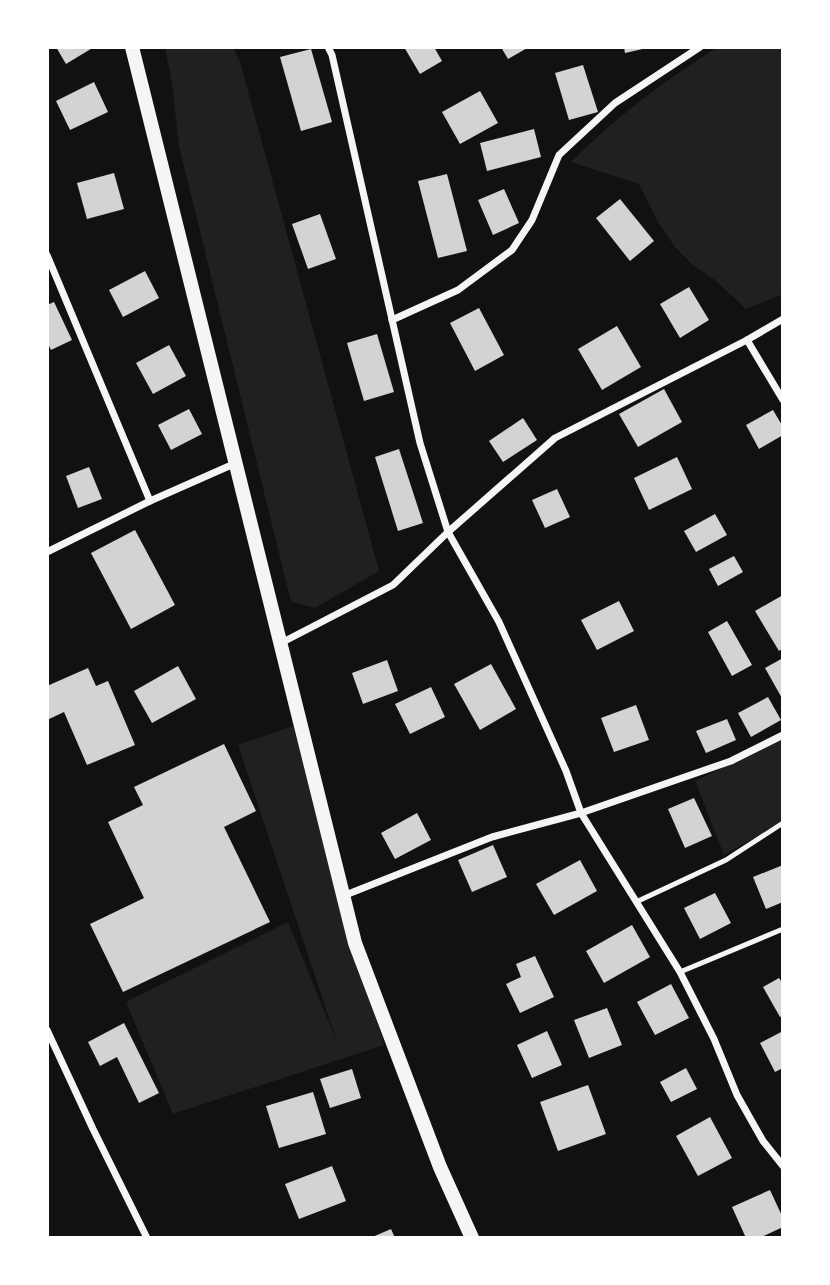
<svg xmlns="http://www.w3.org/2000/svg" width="830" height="1285" font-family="Overpass,sans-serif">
<rect width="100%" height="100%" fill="#111"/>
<g fill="#202020">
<polygon points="165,47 233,47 240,62 379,571 315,608 291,602 179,146 172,84"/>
<path d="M718 47H783V294L746 309 715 280 694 266 675 247 658 222 639 184 571 162C615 118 665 80 718 47Z"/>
<polygon points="293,726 384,1045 173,1114 126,1002 288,922 337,1042 238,745"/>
<polygon points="783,739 783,821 724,855 695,781"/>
</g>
<g fill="#d3d3d3">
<polygon points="56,47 94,47 66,64"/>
<polygon points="404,47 434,47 442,61 420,74"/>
<polygon points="501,47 529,47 508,59"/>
<polygon points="624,47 647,47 647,48 625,53"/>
<polygon points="311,49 332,122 301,131 280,57"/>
<polygon points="583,65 598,112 569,120 555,73"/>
<polygon points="94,82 108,112 70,130 56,101"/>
<polygon points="480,91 498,123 460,144 442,112"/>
<polygon points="534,129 541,157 487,171 480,143"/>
<polygon points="114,173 124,209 87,219 77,183"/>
<polygon points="447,174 467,251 438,258 418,181"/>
<polygon points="504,189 519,223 493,235 478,200"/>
<polygon points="620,199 654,241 630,261 596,218"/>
<polygon points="320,214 336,259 308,269 292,224"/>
<polygon points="145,271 159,298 123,317 109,290"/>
<polygon points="689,287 709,320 680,338 660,304"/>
<polygon points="54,302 72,340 51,350 47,342 47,305"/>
<polygon points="479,308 504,355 475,371 450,323"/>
<polygon points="617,326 641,367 602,390 578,349"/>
<polygon points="377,334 394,392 364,401 347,343"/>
<polygon points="169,345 186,376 153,394 136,363"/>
<polygon points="664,389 682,422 638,447 619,414"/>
<polygon points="189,409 202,434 171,450 158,425"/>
<polygon points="773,410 783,427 783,435 759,449 746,425"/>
<polygon points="523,418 537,440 503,462 489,441"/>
<polygon points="399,449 423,523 398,531 375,457"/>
<polygon points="677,457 692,489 649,510 634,478"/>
<polygon points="89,467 102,499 78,508 66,476"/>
<polygon points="557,489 570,517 545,528 532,500"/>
<polygon points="715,514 727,535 696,552 684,531"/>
<polygon points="135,530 175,605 131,629 91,553"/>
<polygon points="734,556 743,572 718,586 709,569"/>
<polygon points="783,595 783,648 779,651 755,611"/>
<polygon points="619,601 634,631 597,650 581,620"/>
<polygon points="727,621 752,665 732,676 708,632"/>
<polygon points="783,658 783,700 765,668"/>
<polygon points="387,660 398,691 363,704 352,673"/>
<polygon points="491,664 516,709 480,730 454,684"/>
<polygon points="178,666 196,699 152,723 134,691"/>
<polygon points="88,668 96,686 108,681 135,745 87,765 64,712 47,720 47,686"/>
<polygon points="431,687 445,717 410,734 395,704"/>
<polygon points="768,697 781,720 751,737 738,713"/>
<polygon points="636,705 649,740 614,752 601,718"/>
<polygon points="727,719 736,740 706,753 696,731"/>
<polygon points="224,744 256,811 224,827 270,922 123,992 90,924 144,898 108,822 143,805 134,787"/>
<polygon points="694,798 712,836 685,848 668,809"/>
<polygon points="417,813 431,840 395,859 381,833"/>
<polygon points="493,845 507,877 472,892 458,860"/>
<polygon points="580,860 597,891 554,915 536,884"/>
<polygon points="783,865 783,902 766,909 753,877"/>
<polygon points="715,893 731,923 700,939 684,908"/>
<polygon points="632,925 650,957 604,983 586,951"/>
<polygon points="535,956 554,997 520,1013 506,984 521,977 516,964"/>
<polygon points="779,978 783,984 783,1016 780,1017 763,987"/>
<polygon points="671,984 689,1018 655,1035 637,1002"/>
<polygon points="607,1008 622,1045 589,1058 574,1020"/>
<polygon points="124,1023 159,1093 139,1103 117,1057 100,1066 88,1042"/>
<polygon points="547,1031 562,1065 532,1078 517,1045"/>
<polygon points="783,1031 783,1068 775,1072 760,1043"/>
<polygon points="686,1068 697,1089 671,1102 660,1082"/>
<polygon points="352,1069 361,1098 330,1108 320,1079"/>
<polygon points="588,1085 606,1134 558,1151 540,1102"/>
<polygon points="313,1092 326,1134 279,1148 266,1106"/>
<polygon points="710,1117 732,1158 698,1176 676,1136"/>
<polygon points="332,1166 346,1201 299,1219 285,1184"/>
<polygon points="770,1190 783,1218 783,1227 759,1238 746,1238 732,1207"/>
<polygon points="391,1229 395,1238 370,1238"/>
</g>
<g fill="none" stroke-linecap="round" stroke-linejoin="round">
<g stroke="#f5f5f5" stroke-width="5">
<polyline points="636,902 726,860 783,823"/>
<polyline points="680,972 783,929"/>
</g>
<g stroke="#f5f5f5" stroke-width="7">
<polyline points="328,47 332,55 420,443 448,532 499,622 566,771 581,813 680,972 714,1039 737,1095 763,1141 783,1166"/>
<polyline points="47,255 150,501"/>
<polyline points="392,320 458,290 512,250 532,220 559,155 615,103 700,47"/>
<polyline points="747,340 783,400"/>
<polyline points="47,552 150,501 236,463"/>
<polyline points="281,643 393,585 448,532 555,438 747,340 783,319"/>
<polyline points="343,896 492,837 581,813 731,761 783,735"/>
<polyline points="47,1030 93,1129 147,1238"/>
</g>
<polyline stroke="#f5f5f5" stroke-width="14" points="132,47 355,943 440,1167 472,1238"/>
</g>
<rect width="830" height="1285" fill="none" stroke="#ffffff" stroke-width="98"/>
</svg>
